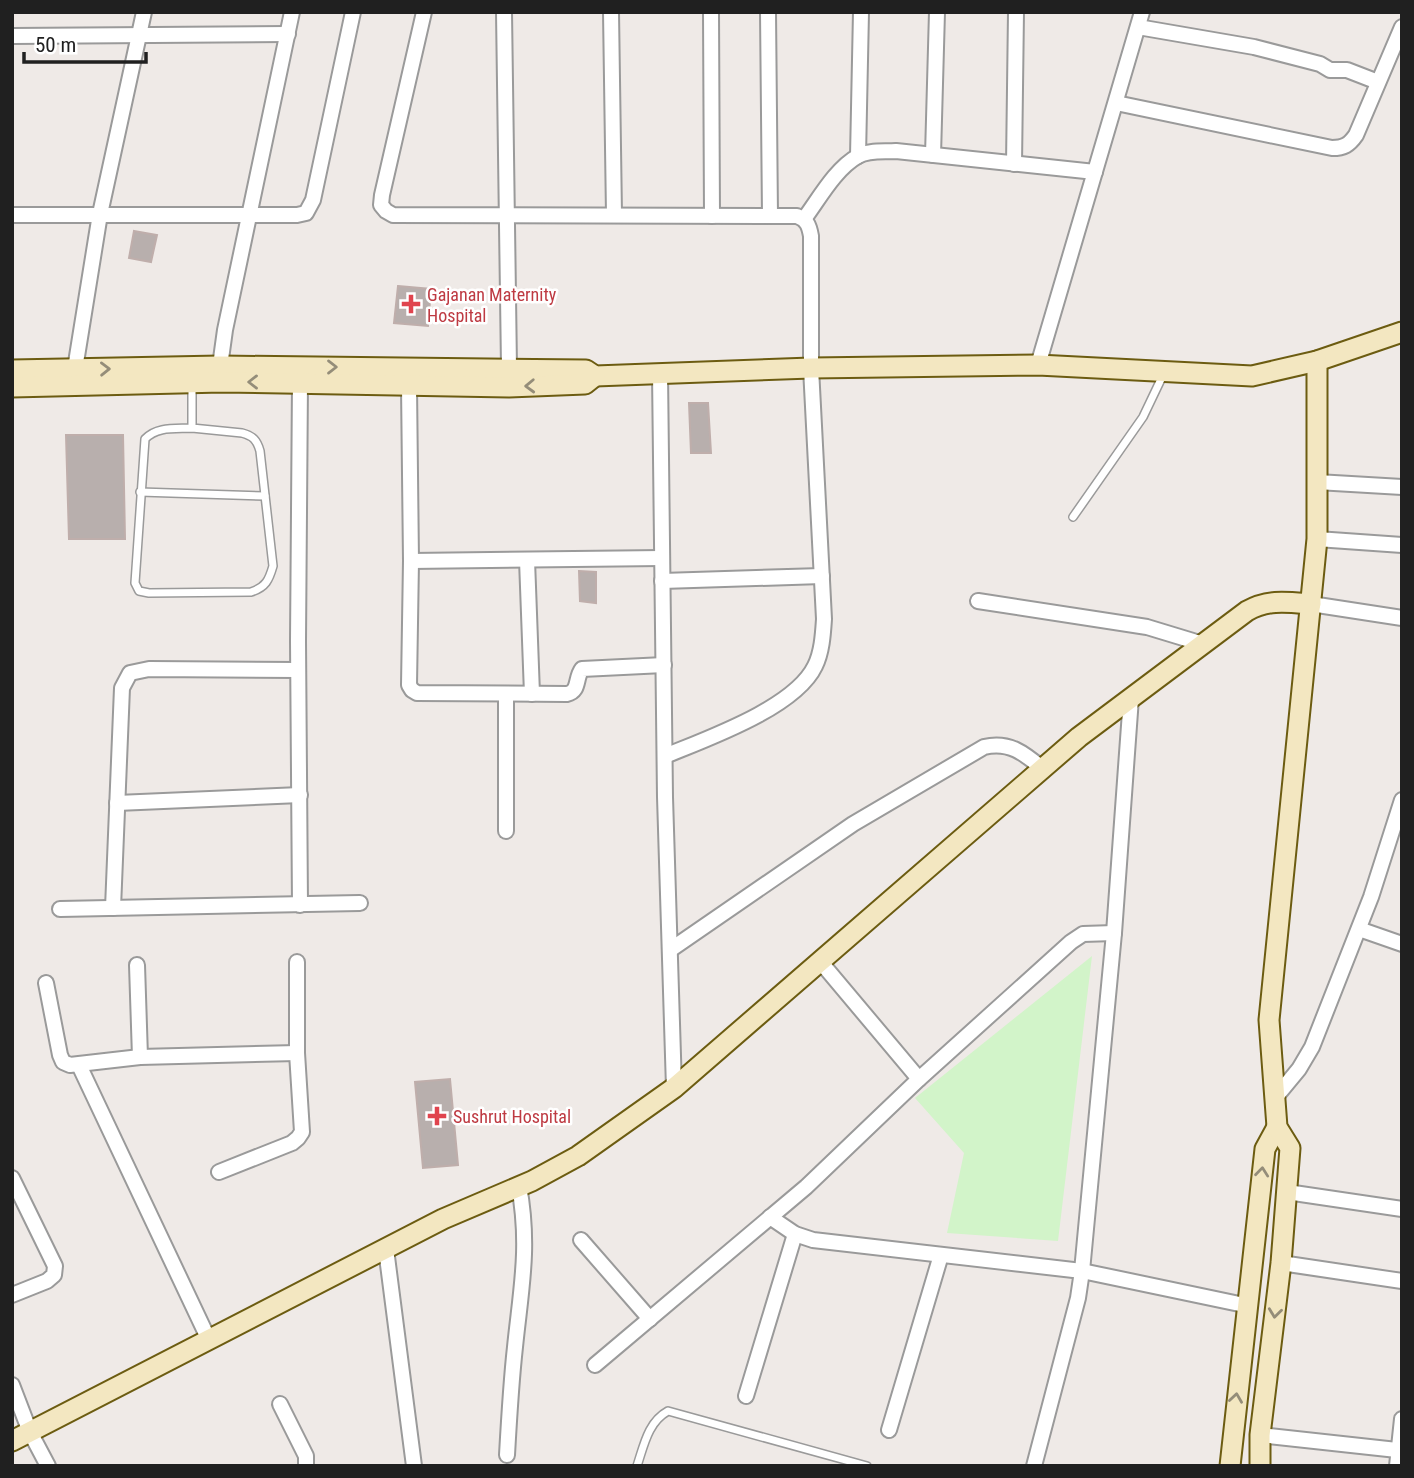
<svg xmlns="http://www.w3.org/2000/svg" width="1414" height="1478" font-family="'Roboto Condensed',sans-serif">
<rect width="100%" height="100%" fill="#efeae7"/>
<polygon fill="#d2f4c9" points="1092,956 1058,1241 947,1233 964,1153 915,1098"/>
<g fill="#b8afad" stroke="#bfaeab" stroke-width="2">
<polygon points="134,231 157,235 151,262 129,258"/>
<polygon points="398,286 431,289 428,326 394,323"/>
<polygon points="689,403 708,403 711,453 691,453"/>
<polygon points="66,435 123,435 125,539 69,539"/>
<polygon points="579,571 596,572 596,603 580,601"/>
<polygon points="450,1079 458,1165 423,1168 415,1082"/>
</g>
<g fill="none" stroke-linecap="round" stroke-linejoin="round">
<g stroke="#9a9a9a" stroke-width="10">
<g id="lane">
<path d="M192 428C176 429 157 426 145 439L135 583 139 591 149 593 251 592C266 587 269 580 273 566L260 451C257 440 253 436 242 433L192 428V384"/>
<polyline points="140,492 265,496"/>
<polyline points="1073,517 1143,417 1164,373"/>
<path d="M637 1466C644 1445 648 1422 668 1411L867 1466"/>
</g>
</g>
<g stroke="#9a9a9a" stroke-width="18">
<g id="street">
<path d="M424 12 382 195 381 205 386 211 393 215 797 216C807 220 809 225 811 236V368L824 619C823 634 822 652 815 666 795 708 706 739 665 756"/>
<polyline points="504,12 509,367"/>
<polyline points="611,12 614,215"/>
<polyline points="711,12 712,216"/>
<polyline points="768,12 770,216"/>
<polyline points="1138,27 1254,47 1320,64 1330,70 1347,70 1378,82"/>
<polyline points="12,36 288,34"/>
<path d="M1116 103 1332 148C1344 148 1349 145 1356 135L1402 27"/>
<polyline points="933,155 937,12"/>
<polyline points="858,156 861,12"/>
<polyline points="1014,164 1016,12"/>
<polyline points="12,215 297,215 306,213 313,200 353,12"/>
<path d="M804 219C819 199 835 169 858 156 868 150 884 152 896 151L1095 172"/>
<polyline points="1038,365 1142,12"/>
<polyline points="220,366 225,330 292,12"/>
<polyline points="660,373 665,797 674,1088"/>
<polyline points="74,375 100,214 144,12"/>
<polyline points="300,382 298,641 300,905"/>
<path d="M409 386 411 561 409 685 412 690 417 693 567 694C580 691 575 678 582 669L664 665"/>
<polyline points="1317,482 1402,487"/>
<polyline points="1317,539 1402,545"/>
<polyline points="527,560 532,694"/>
<polyline points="411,561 662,558"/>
<polyline points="662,581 822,576"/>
<polyline points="978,601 1147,627 1203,644"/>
<polyline points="1311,604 1402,618"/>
<polyline points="117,803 300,795"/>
<polyline points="506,831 506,694"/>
<polyline points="113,908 122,688 130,673 149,669 298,670"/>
<polyline points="60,909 360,903"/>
<polyline points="1359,929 1402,944"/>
<path d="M670 950 853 824 984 747C1009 741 1024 753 1043 769"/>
<polyline points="819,960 919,1079"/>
<polyline points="137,965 140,1057"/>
<polyline points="46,983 60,1055 63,1062 70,1065 140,1057 297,1053"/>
<polyline points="79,1065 209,1340"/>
<polyline points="1275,1098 1299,1069 1312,1047 1371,897 1402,800"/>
<polyline points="219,1172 292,1143 298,1138 302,1132 297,1053 297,962"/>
<polyline points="12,1178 55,1266 54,1275 47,1281 12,1295"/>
<polyline points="1287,1192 1402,1209"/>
<polyline points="770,1217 795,1234 813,1240 1082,1271 1249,1306"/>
<polyline points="581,1240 650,1319"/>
<polyline points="386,1249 414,1466"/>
<polyline points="1281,1263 1402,1281"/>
<polyline points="595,1365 806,1187 919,1079 1071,942 1083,934 1114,933"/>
<polyline points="12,1385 30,1432 48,1466"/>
<polyline points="746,1396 795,1234"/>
<polyline points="280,1404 306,1456 306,1466"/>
<polyline points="889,1430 941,1255"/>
<polyline points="1260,1435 1397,1450"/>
<path d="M507 1455C509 1419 511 1383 515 1347 521 1288 530 1247 519 1186"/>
<polyline points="1034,1466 1078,1298 1082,1271 1114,933 1131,698"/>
<polyline points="1397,1466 1402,1419"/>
</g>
</g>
<g stroke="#6c5c11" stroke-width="23">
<g id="secondary">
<polyline points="12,370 220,366 586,370 595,376 811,368 1038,365 1252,376 1317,361 1402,332"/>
<polyline points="12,387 222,382 509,387 585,384 595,376"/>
<path d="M12 1441 443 1219 532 1181 578 1156 674 1088 1079 737 1247 611C1268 599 1287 602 1311 604"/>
<polyline points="1230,1466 1265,1149 1277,1127"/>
<polyline points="1260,1466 1260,1435 1281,1263 1290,1148 1277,1127 1269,1020 1317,539 1317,361"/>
</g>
</g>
<use href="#lane" stroke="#fff" stroke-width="7"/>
<use href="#street" stroke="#fff" stroke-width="14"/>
<use href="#secondary" stroke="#f3e7c1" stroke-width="19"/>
</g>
<defs><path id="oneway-chevron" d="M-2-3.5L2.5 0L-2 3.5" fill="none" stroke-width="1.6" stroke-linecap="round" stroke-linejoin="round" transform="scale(1.75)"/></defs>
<g stroke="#948d79">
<use href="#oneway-chevron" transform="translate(332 367)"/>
<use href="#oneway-chevron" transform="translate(105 369) rotate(-1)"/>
<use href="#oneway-chevron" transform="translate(253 382) rotate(180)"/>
<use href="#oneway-chevron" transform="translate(530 386) rotate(178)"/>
<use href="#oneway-chevron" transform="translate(1262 1172) rotate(-84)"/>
<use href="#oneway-chevron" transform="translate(1275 1313) rotate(97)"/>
<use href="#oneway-chevron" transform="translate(1236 1398) rotate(-82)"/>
</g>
<g fill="#e0444e" stroke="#fff" stroke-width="2.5">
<path d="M407.5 293.5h7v7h7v7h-7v7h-7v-7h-7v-7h7z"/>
<path d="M433.5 1105.5h7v7h7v7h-7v7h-7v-7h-7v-7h7z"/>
</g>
<g text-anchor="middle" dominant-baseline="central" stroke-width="5" stroke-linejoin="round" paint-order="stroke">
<g font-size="18" fill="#be3a42" stroke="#fff" text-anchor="start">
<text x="427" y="294">Gajanan Maternity<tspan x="427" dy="21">Hospital</tspan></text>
<text x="453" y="1116">Sushrut Hospital</text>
</g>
</g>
<rect width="1414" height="1478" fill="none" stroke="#202020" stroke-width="28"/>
<path d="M24 52v10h122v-10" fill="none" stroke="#202020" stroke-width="3.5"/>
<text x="35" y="52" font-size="21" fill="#202020" stroke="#ffffff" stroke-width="5" paint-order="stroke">50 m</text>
</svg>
